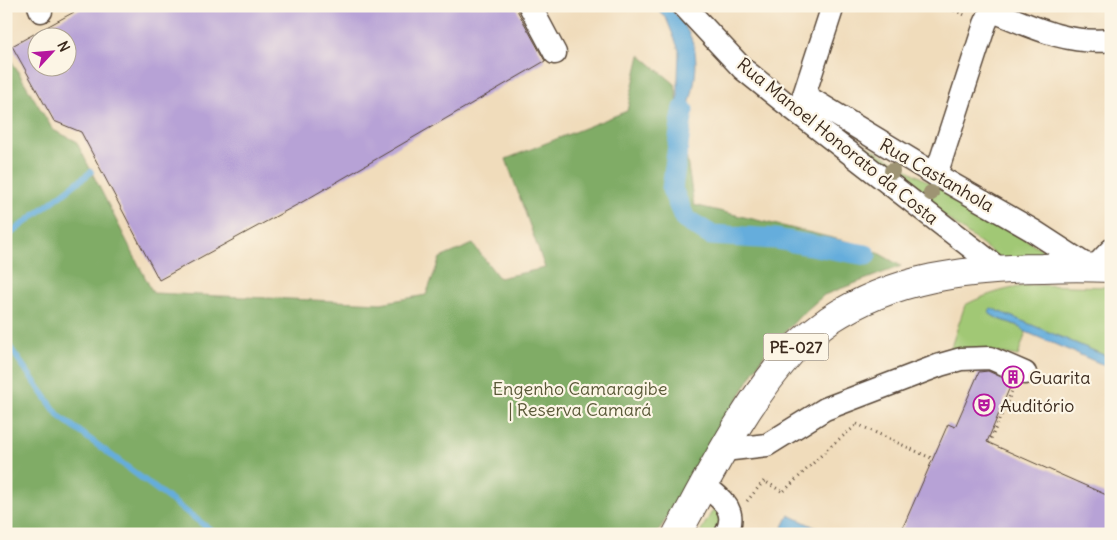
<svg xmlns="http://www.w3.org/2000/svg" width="1117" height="540" font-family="Delius,sans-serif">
<rect width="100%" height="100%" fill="#fcf5e5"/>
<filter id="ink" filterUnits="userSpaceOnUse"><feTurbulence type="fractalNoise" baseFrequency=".02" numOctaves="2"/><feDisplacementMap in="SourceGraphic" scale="10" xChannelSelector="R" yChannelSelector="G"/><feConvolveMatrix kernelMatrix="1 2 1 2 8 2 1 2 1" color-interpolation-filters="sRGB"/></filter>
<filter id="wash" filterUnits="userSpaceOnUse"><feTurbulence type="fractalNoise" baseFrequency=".0096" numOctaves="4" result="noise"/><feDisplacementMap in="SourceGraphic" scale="20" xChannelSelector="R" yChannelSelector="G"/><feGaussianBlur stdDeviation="1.12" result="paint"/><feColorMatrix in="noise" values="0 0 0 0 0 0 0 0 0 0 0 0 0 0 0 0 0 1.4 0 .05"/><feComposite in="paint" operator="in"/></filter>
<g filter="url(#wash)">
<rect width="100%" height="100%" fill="#f0dcbb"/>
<g fill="#a1c874" stroke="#6e7949">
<polygon points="793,102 1057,258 1001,259"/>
<path d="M1034 285 1111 287V358L991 308 989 313C999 322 1015 321 1026 332L1018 356C995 352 973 348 950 350L965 305C986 294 1010 287 1034 285Z"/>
<polygon points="716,509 723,516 715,534 699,534 713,510"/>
</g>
<polygon fill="#80ac66" stroke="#5e6b42" points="6,52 53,130 76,141 153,293 381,303 426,295 440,258 473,244 499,278 545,268 506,159 627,111 640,55 675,84 694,205 866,246 901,266 824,295 801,315 765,353 657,534 6,534"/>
<g fill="#65addc" stroke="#506c7d">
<path d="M655 6H669C677 16 686 26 691 38 704 67 688 110 678 139V79L679 50 667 20Z"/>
<path d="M991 308 1111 358V368L1026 332C1015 321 999 322 989 313Z"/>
<polygon points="789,515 821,530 819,534 792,534 782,529"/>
</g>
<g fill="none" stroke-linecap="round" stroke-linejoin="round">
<g stroke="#65addc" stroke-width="6">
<polyline points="6,237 91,172"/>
<polyline points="6,342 59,416 216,534"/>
</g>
<polyline stroke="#65addc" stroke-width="21" points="683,110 672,189 685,219 711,235 776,239 866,255"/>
</g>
<g id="blocks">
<g fill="#b7a2d6" fill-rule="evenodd">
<path d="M85 6H517L518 12 545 61 304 201 159 280 81 132 54 121 12 46ZM38 38H68V68H38Z"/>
<polygon points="988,371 1012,382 987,442 1111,497 1111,534 900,534 948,424 955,427 979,372"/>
</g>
</g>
</g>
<g filter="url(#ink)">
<use href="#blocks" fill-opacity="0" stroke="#564536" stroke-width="1"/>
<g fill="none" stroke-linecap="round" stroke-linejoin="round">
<g stroke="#564536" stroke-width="25">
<g id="minor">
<polyline points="39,6 41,11"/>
<polyline points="530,6 555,53"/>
<polyline points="684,6 743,69 784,102 998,268"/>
<path d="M991 10C1030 26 1067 45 1111 40"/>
<polyline points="804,95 936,175 1032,230 1089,267"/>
<polyline points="804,95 833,6"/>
<polyline points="936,175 985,24 993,6"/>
<polyline points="1095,267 1111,250"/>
<polyline points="724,450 767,445 825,409 940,365 961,359 990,358 1025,373"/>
<path d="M704 485C721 499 739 510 726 534"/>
</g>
</g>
<g stroke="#564536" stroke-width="30">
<path id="major" d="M677 534C712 470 745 403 794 349 804 338 817 329 829 320 895 277 966 269 1043 268 1065 267 1088 267 1111 268"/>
</g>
<g stroke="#564536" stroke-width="3" stroke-dasharray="1 4" stroke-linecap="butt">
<polyline points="945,6 967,16"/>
<polyline points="857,424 933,459"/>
<polyline points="989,443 1012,391"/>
<polyline points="747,501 764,481 783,492 832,445 858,424"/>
</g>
<use href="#minor" stroke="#fff" stroke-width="22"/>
<use href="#major" stroke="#fff" stroke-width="28"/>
</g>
<g fill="#9e9473">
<circle cx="892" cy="171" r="8"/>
<circle cx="931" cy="193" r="8"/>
</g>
</g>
<defs>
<g id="building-ring" transform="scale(1.125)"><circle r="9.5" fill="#fcf5e5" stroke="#b5179e" stroke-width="1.5"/><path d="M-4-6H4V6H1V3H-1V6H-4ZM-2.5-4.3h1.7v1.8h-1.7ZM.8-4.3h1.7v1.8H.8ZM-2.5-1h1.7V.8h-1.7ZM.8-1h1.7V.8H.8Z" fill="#b5179e"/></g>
<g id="theatre-ring" transform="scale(1.125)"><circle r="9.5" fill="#fcf5e5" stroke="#b5179e" stroke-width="1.5"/><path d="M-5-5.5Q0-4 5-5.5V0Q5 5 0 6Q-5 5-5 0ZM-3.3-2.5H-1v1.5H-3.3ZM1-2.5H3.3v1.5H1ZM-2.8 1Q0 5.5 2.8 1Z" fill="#b5179e"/></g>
</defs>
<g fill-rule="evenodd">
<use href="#building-ring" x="1013" y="377"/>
<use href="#theatre-ring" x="984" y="405"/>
</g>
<g text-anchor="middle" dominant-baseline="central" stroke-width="4.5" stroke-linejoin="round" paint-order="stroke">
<rect fill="#fcf5e5" stroke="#75675a" stroke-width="1" x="763.5" y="333.5" width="65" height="27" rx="4"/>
<g font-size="16" font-weight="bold" fill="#3b2a1e">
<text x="796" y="347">PE-027</text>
</g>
<g font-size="18" fill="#3b2a1e" stroke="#fcf5e5">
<text transform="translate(838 141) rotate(39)">Rua Manoel Honorato da Costa</text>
<text transform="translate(937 175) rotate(30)">Rua Castanhola</text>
</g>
<g font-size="18" fill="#3b2a1e" stroke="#fcf5e5" text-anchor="start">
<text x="1029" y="377">Guarita</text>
<text x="1000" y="405">Auditório</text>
</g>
<g font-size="18" fill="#5a5938" stroke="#fcf5e5">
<text x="580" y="388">Engenho Camaragibe<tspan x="580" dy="21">| Reserva Camará</tspan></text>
</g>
</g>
<rect width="1117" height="540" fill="none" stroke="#fcf5e5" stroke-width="25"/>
<g transform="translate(52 52) rotate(64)"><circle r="24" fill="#fcf5e5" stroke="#afa495"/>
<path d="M0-4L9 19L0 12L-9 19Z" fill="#b5179e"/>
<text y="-8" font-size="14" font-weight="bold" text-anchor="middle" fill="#3b2a1e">N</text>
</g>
</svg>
